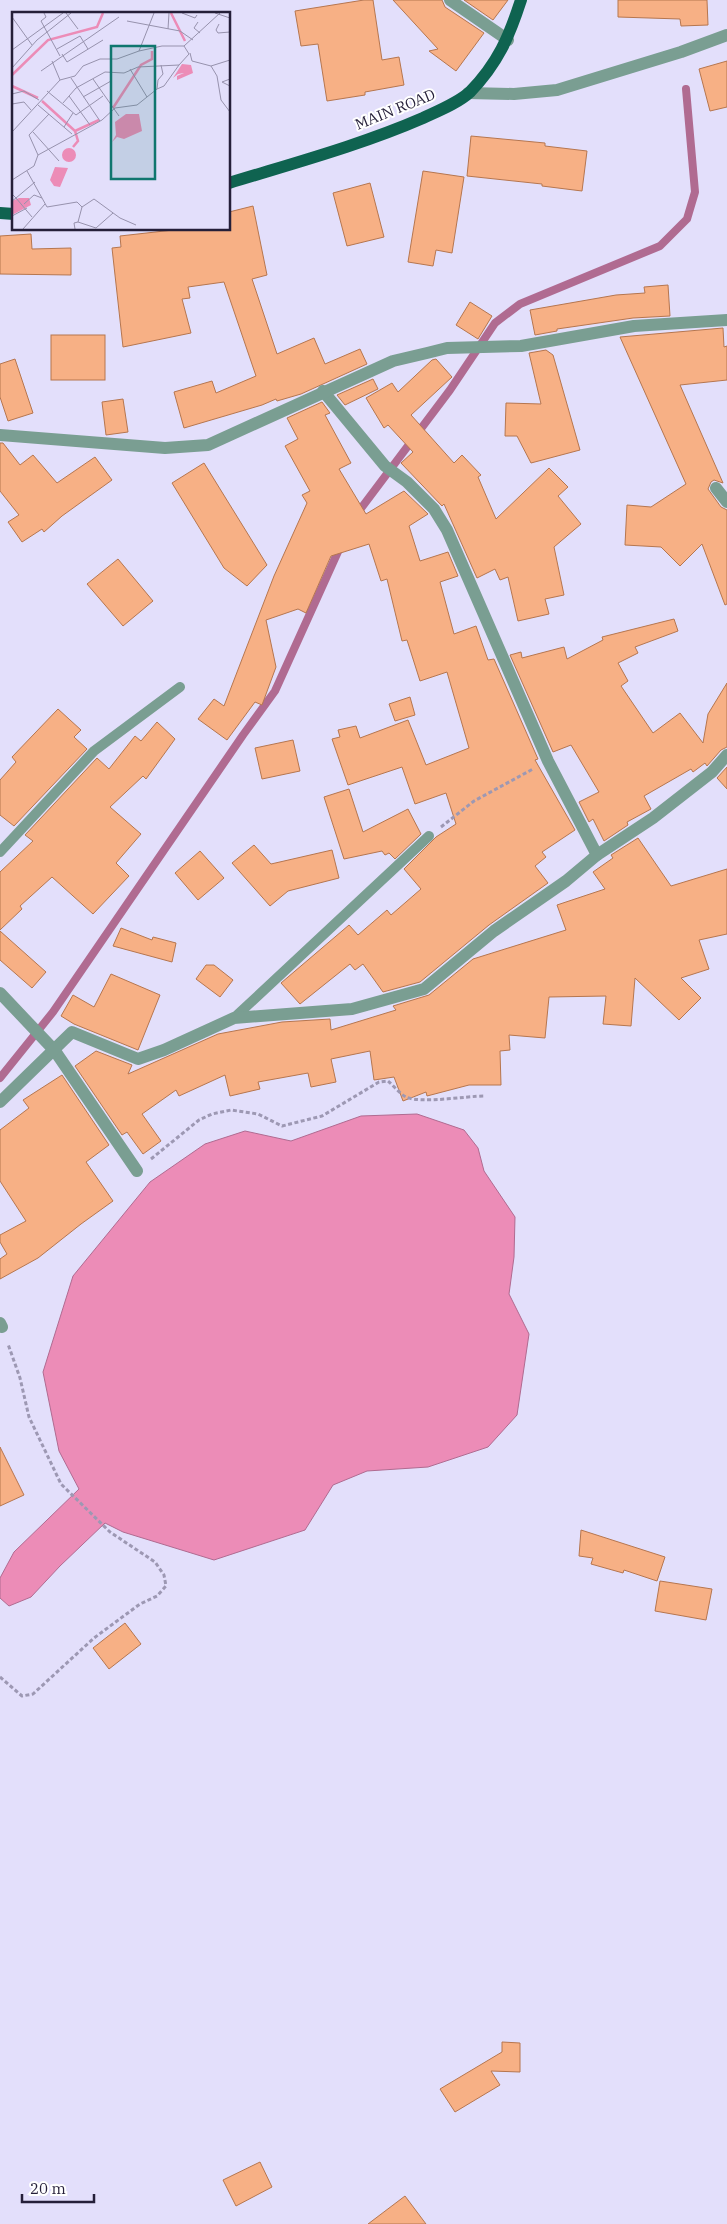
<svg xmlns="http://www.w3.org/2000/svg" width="727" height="2224" font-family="'IBM Plex Serif',serif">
<rect width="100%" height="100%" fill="#e3dffb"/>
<polygon fill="#ec8cb7" stroke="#b06b91" points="417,1114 464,1130 478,1148 484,1171 515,1217 514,1257 509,1294 529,1334 517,1415 488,1447 428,1467 367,1471 333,1485 305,1530 214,1560 123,1532 105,1523 60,1566 31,1597 9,1606 0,1598 0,1578 14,1552 79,1489 59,1451 43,1372 73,1276 150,1182 205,1144 245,1131 291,1141 361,1116"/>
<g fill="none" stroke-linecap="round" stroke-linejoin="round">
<g stroke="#b06b91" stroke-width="8">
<polyline points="356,515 450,390 495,323 520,304 660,246 687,219 695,192 686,89"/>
<polyline points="0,1078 53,1012 243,735 275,691 341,545"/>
</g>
</g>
<g fill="#f7b085" stroke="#b6764f">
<polygon points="364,0 373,0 382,60 399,57 404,85 365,92 365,95 327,101 318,44 301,46 295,11"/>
<polygon points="393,0 442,0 445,7 484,33 456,71 429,51 438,49"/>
<polygon points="464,0 508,0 493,20"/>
<polygon points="618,0 707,0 708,25 681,26 680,19 618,17"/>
<polygon points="727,61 727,107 710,111 699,69"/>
<polygon points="471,136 545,143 545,146 587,151 582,191 542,186 542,184 467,176"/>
<polygon points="423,171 464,177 452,253 436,250 433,266 408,262"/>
<polygon points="370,183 384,237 347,246 333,193"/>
<polygon points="253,206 267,275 252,279 277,354 314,338 325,364 360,349 367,364 301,394 277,401 276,399 262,405 184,428 174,392 212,381 216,393 256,376 224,282 188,287 190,298 182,299 191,333 123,347 112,248 121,247 120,236 182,229 229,229 229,212"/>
<polygon points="31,234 32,249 71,248 71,275 0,274 0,236"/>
<polygon points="668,285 670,316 633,318 557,329 557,331 535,335 530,310 616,295 645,293 644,287"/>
<polygon points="470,302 492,316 478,339 456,325"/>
<polygon points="723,328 724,347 727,346 727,380 680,385 723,483 714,480 711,482 708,489 721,507 727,510 727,604 725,605 702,544 680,566 661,547 625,545 627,505 651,507 686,484 620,337"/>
<rect x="51" y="335" width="54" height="45"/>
<polygon points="546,350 553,355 580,450 531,463 517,436 505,436 506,403 541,404 529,353"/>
<polygon points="15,359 33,413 8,421 0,397 0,364"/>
<polygon points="436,359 452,377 411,415 454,463 462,455 481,475 478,477 496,519 549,468 568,487 558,496 581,524 554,547 564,595 545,599 549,614 518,621 508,577 500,580 495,569 477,578 444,504 442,506 401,463 413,452 388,425 384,428 366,398 392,383 398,392 432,360"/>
<polygon points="373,379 378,389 345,405 337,395"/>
<polygon points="123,399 128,432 106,435 102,402"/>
<polygon points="322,402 330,413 325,415 351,463 339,469 366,514 404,491 428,514 409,526 420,561 448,552 458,576 440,582 454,634 476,626 488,660 494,659 538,759 535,760 575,830 542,852 546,857 535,866 548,883 489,925 420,982 383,992 363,964 355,970 350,964 300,1004 281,983 349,925 358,935 387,910 391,915 421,889 404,869 436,837 456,824 446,793 415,804 402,767 348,785 332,739 340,737 338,730 356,726 360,738 408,720 426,765 469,748 447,672 420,681 407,640 402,641 387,579 381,581 369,544 331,556 306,613 298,609 266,620 276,667 262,705 255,702 227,740 198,719 214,699 224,706 274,576 307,503 302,495 310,491 285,446 298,439 287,418"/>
<polygon points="0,443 3,443 20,465 33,455 57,483 95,457 112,480 62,516 44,532 42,529 22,542 8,522 19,515 0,491"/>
<polygon points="204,463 267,565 247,586 224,568 172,483"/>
<polygon points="118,559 153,601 123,626 87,584"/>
<polygon points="674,619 678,631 635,647 638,653 618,663 628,681 621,686 653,733 680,713 703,743 708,714 727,683 727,747 721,750 707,766 705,763 693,772 691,769 644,796 651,809 627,822 628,825 604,841 593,819 589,822 579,802 599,792 571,745 553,752 510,655 521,652 522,658 564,647 567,659 603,640 602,637"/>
<polygon points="410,697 415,715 395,721 389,704"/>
<polygon points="58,709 81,730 74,737 87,749 14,826 0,815 0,780 16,762 12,757"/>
<polygon points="157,722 175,739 146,779 143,776 110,807 141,834 116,863 129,876 93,914 52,877 20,906 22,909 0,930 0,872 33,841 25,835 97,758 109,769 135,736 141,741"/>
<polygon points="293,740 300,771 262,779 255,748"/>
<polygon points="727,767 727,789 717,778"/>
<polygon points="349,789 363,832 408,809 421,834 395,859 389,853 385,855 382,851 344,859 324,797"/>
<polygon points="638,838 671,886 727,869 727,934 699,940 709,969 681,978 701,998 679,1020 635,978 631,1026 603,1024 606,996 549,997 545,1038 509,1035 510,1050 500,1051 501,1085 469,1085 427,1096 426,1092 403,1101 394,1077 374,1080 370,1051 331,1059 336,1082 311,1087 308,1073 258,1082 260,1089 230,1096 225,1075 179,1096 176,1090 142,1114 161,1141 143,1154 127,1132 122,1135 75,1066 96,1051 132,1065 128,1074 218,1034 282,1022 330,1019 331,1030 396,1010 393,1006 429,995 473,959 566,930 557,905 605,889 593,872 613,858 611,855"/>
<polygon points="254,845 271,864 332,850 339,878 288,891 270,906 232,863"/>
<polygon points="200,851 224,878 198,900 175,873"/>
<polygon points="121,928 152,940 153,937 176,943 172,962 113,946"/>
<polygon points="0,931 46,972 32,988 0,960"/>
<polygon points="206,965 214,965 233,980 220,997 196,979"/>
<polygon points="111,974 160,995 138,1050 74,1024 61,1016 73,995 94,1007"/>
<polygon points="62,1075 109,1145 86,1162 113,1201 81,1224 38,1258 0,1279 0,1259 7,1254 0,1242 0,1235 26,1221 0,1181 0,1130 29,1108 23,1100"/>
<polygon points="0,1447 24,1495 0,1506"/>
<polygon points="581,1530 665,1557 657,1581 624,1570 623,1573 591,1564 593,1558 579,1556"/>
<polygon points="660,1581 712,1589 706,1620 655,1611"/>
<polygon points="125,1623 141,1644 109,1669 93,1648"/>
<polygon points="502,2042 520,2043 520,2072 491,2071 500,2085 455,2112 440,2089 502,2052"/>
<polygon points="260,2162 272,2187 236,2206 223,2180"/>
<polygon points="405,2196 426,2224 368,2224"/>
</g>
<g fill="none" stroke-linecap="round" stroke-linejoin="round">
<g stroke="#9d98b3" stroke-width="3" stroke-dasharray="4 2.5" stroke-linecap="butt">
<polyline points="441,827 474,801 533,769"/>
<path d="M151 1159 199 1120 212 1114 231 1110 258 1114 282 1126 322 1116 379 1082 388 1081C394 1086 400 1094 406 1097 421 1104 466 1096 485 1096"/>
<polyline points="0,1677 22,1696 33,1694 94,1638 140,1604 157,1596 166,1586 164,1575 155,1562 110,1532 61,1484 29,1417 20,1378 8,1344"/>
</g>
<g stroke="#7a9e92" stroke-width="10">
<polyline points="0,852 94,751 180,687"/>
<polyline points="234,1018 429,836"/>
</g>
<g stroke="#7a9e92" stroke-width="12">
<polyline points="450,0 508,40"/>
<polyline points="468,93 514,94 557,90 681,52 727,35"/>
<polyline points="323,391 385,466 407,482 434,509 447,530 548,761 597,855"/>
<polyline points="0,435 165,448 208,445 393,361 427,353 447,348 521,346 634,326 727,320"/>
<polyline points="716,488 727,502"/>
<polyline points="0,993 55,1051 137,1171"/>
<polyline points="0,1102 72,1032 138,1059 164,1050 234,1018 352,1009 424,989 494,931 566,881 597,855 653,818 712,772 727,755"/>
<polyline points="0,1323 2,1327"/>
</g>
<g stroke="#0f6350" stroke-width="12">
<path d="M229 183C294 163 361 145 423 118 438 111 458 103 470 92 498 63 509 37 521 0"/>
<polyline points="0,213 14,214"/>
</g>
</g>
<g text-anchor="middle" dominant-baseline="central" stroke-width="4" stroke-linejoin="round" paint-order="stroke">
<g font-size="15" fill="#251f39" stroke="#fff">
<text transform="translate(395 109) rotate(-22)">MAIN ROAD</text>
</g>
</g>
<g transform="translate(12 12)">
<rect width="218" height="218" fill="#e3dffb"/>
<path d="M170 52 179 53 181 61 165 68V64L172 61 166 62 161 66ZM114 102H127L130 119 112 127 105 125 100 130 104 123 103 110ZM50 143a7 7 0 1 1 14 0a7 7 0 1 1-14 0ZM43 155 56 156 48 175 42 174 38 168ZM7 186H17L19 193 0 203V189Z" fill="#ec8cb7"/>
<path fill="none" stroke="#ec8cb7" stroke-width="2.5" d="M159 1 173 29M0 63 36 28 85 15 91 1M0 74 26 86M30 89 63 119 66 129 61 135M101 96 129 53 140 47V39M63 119 87 108"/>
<path fill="none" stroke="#9792ad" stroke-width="1" d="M32 1 34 5 29 9 48 44M54 1 66 17M170 1 183 6 185 3M203 1 218 6M0 5 20 33M115 9 168 19 181 28M186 10 182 16 188 21M207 12 204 18 206 21 218 20M156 17 157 1M45 37 68 24 76 37M0 38 51 1M127 39 150 34H172L208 1M178 41 180 49 199 54 205 64 209 88 218 100M50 42 55 50 91 28M40 49 48 68M199 54 218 48M0 56 25 28 59 1M118 57 135 85M29 59 107 5M59 66 88 109M81 67 107 104M218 67 210 70 218 74M145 77 152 74 167 53M35 79 64 103 91 84M0 82 12 79 27 88M57 84 78 113M71 85 99 69M51 91 64 76 93 60 112 61 126 55 167 53 177 42 172 34M0 92 12 90 19 98M26 93 60 122M52 115 61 101M0 120 48 68 63 64 71 54 88 47H105L127 39 142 1M21 120 47 149M26 143 90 108 103 96 125 93 145 77 146 68 151 62 149 53M15 159 35 195 65 190 70 195M0 168 22 154 26 143 17 123 37 102M0 182 4 186 23 170M0 189 4 186 20 205M12 192 22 183 30 186M0 204 15 196M66 210 70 195 82 187 108 206 124 213M11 217 33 192M63 217 62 211 66 210 84 216 101 201"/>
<path fill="#0f766e" fill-opacity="0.15" stroke="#0f766e" stroke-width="2.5" d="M99 34H143V167H99Z"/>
<rect width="218" height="218" fill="none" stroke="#251f39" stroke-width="2.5"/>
</g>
<path d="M22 2194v8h72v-8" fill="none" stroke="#251f39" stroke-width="2.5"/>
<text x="30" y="2194" font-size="15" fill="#251f39" stroke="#ffffff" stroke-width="4" paint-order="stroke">20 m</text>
</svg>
